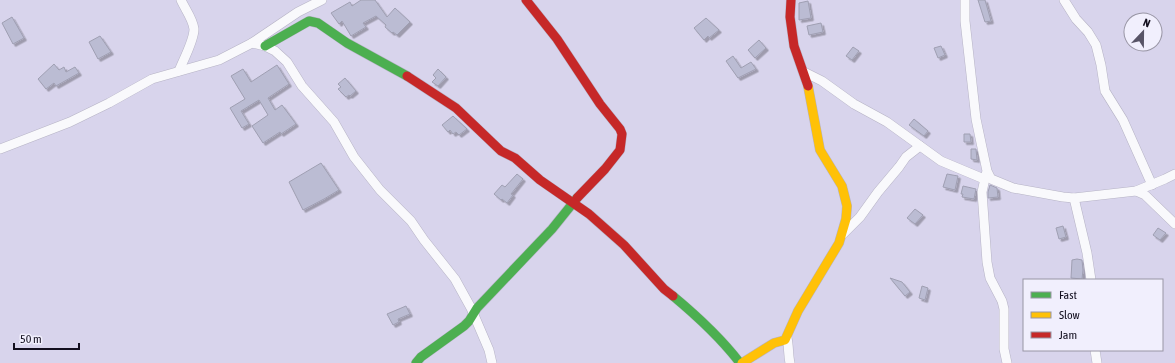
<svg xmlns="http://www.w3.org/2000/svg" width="1175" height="363" font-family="'Asap Condensed',sans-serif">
<defs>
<filter id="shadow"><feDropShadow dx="2.5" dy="2.5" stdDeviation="0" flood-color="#0004"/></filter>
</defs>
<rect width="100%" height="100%" fill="#d8d4ec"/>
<g fill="#bbbcd3" stroke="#9f9fb2" filter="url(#shadow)">
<polygon points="361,0 375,0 387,17 395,8 410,22 397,35 393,32 392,33 385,27 386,25 376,16 363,23 366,27 351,36 342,21 339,24 331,13 350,2 352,6"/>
<polygon points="978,0 985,0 991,21 985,22"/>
<polygon points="808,1 811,18 799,20 799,3"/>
<polygon points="12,17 24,38 13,44 2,23"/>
<polygon points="706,18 719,30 709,38 708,36 704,40 694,28"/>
<polygon points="821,23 823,32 809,35 807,26"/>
<polygon points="100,36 111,52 98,59 89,42"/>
<polygon points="759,40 766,48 755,58 748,50"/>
<polygon points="941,46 945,55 938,58 934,48"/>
<polygon points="853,47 859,51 852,60 846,56"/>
<polygon points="733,56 741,68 751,62 756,69 738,78 726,61"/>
<polygon points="54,64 59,70 64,67 66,72 75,67 79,73 56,86 54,83 46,89 38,79"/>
<polygon points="277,65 289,84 268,98 275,110 282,105 296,124 281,134 280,132 263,143 252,126 268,115 259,100 241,111 249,124 242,128 230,108 245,99 231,76 243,69 251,82"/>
<polygon points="438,69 446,77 438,86 432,82 436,78 433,75"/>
<polygon points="345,78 356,91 350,96 349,95 346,97 338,89 341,87 338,84"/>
<polygon points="453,116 467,129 459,135 456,132 453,134 450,130 448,132 442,125"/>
<polygon points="914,119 928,131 924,136 909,125"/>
<polygon points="964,134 970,134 971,142 964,142"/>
<polygon points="971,149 976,149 977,160 971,159"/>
<polygon points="321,163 339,190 324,199 303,210 289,182"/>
<polygon points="517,174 523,179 511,194 513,195 507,203 502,199 501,200 494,194 502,185 505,187"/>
<polygon points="947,174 958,176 955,190 943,187"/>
<polygon points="990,185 997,188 998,197 988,198 988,192"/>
<polygon points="963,186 976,189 974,199 962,197 963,194 961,194"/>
<polygon points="915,209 923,215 915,224 907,218"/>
<polygon points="1063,226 1066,237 1059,239 1056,228"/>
<polygon points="1158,228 1166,233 1160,240 1153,235"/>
<polygon points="1077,259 1082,260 1083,270 1082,279 1071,278 1072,260"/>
<polygon points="890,278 902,282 910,292 905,296"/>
<polygon points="922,286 928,288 925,300 919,298"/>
<polygon points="406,306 410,314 398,319 399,322 393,325 387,314"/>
</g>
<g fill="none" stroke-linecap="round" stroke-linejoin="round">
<g stroke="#b6b3c5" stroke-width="10">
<g id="street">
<polyline points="965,0 965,21 976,119 987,171 991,179 1013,188 1063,197 1074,198 1136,191 1165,179 1175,174"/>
<polyline points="1064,0 1076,19 1088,32 1096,45 1101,65 1105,91 1123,120 1152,185"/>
<polyline points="252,43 265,46 275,51 287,62 302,86 334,122 354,157 380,190 411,221 424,240 455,279 471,308 489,350 492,363"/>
<path d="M179 71C183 60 194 41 194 29 193 19 185 9 181 0"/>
<polyline points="804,72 822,81 854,104 887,122 941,161 984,179"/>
<polyline points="0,149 70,122 109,103 152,79 219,60 252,43 298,12 322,0"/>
<polyline points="986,174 982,192 987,262 990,278 1002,301 1004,309 1004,349 1007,363"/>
<polyline points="1136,191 1145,195 1175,224"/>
<polyline points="1074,198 1087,253 1091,280"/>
<polyline points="843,234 860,217 878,192 899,167 906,157 920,146"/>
<path d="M787 338C789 346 788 354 790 363"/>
<polyline points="1095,350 1097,363"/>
</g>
</g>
<g stroke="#b6b3c5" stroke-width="10">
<g id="fast">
<polyline points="265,46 309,21 318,23 347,43 407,76"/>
<path d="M673 296C697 316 721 338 740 363"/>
<polyline points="416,363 421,357 464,326 469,321 477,308 552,229 577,198"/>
</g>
</g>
<g stroke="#b6b3c5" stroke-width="10">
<polyline id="slow" points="742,363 774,343 785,340 798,311 839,243 846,219 847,206 842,186 820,150 808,86"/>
</g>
<g stroke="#b6b3c5" stroke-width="10">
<g id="jam">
<polyline points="526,0 557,39 600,104 620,129 622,134 620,150 605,169 577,198"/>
<polyline points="791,0 790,17 794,46 808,86"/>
<polyline points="407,76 456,108 501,151 515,158 540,180 589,214 624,245 664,289 673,296"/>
</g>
</g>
<use href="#street" stroke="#f9f9fc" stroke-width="9"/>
<use href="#fast" stroke="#4caf50" stroke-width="9"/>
<use href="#slow" stroke="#ffc107" stroke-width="9"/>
<use href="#jam" stroke="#c62828" stroke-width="9"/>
</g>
<rect x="1023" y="279" width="140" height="72" fill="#f1effd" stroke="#9895a4"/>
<rect x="1031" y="292" width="20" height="6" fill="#4caf50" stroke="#9895a4"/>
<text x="1059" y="299" font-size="12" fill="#130f1f">Fast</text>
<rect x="1031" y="312" width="20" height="6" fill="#ffc107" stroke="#9895a4"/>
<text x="1059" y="319" font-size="12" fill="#130f1f">Slow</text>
<rect x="1031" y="332" width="20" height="6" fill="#c62828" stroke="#9895a4"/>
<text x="1059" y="339" font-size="12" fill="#130f1f">Jam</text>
<g transform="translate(1143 32) rotate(22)"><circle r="19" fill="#f1effd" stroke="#9895a4"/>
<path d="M0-3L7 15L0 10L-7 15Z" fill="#585467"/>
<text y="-6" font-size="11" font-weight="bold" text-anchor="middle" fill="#130f1f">N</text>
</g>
<path d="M14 343v6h65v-6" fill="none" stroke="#130f1f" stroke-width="2"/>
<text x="20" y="343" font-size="12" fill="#130f1f" stroke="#f1effd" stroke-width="3" paint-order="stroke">50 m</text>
</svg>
